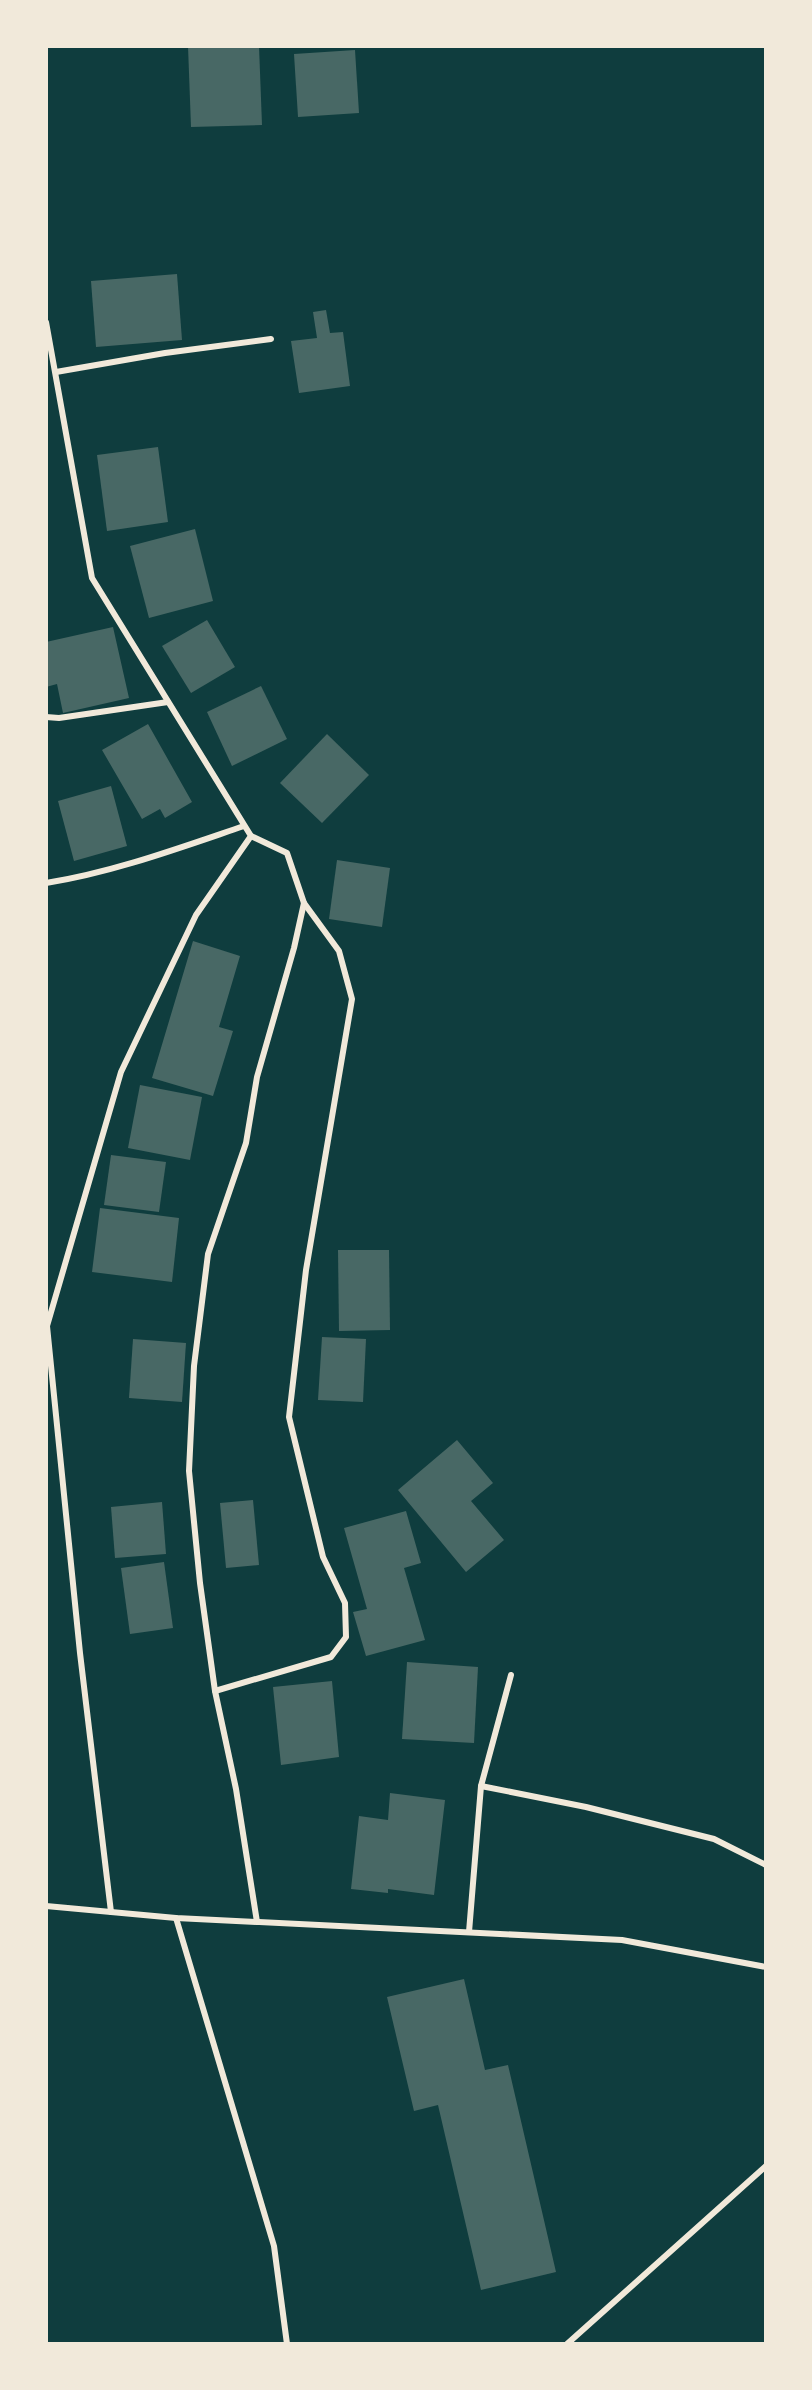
<svg xmlns="http://www.w3.org/2000/svg" width="812" height="2390" font-family="Barlow,sans-serif">
<rect width="100%" height="100%" fill="#0f3d3e"/>
<g fill="#486865">
<polygon points="188,46 259,46 262,125 191,127"/>
<polygon points="355,50 359,113 298,117 294,54"/>
<polygon points="177,274 182,340 96,347 91,281"/>
<polygon points="326,310 330,333 343,332 350,386 299,393 291,341 317,338 313,312"/>
<polygon points="158,447 168,522 107,531 97,455"/>
<polygon points="195,529 213,601 149,618 130,546"/>
<polygon points="207,620 235,667 191,693 162,646"/>
<polygon points="113,627 129,698 63,713 57,684 46,687 46,642"/>
<polygon points="261,686 287,739 232,766 207,712"/>
<polygon points="148,724 192,802 165,818 160,809 142,819 102,750"/>
<polygon points="327,734 369,775 322,823 280,783"/>
<polygon points="111,786 127,846 74,861 58,801"/>
<polygon points="337,860 390,868 382,927 329,919"/>
<polygon points="193,941 240,956 219,1027 233,1031 213,1096 152,1078"/>
<polygon points="140,1085 202,1097 190,1160 128,1148"/>
<polygon points="111,1155 166,1162 159,1212 104,1205"/>
<polygon points="100,1208 179,1218 172,1282 92,1272"/>
<polygon points="338,1250 389,1250 390,1330 339,1331"/>
<polygon points="322,1337 366,1339 363,1402 318,1400"/>
<polygon points="133,1339 186,1343 182,1402 129,1398"/>
<polygon points="457,1440 493,1483 471,1501 504,1540 466,1572 398,1490"/>
<polygon points="253,1500 259,1565 226,1568 220,1503"/>
<polygon points="162,1502 166,1554 115,1558 111,1507"/>
<polygon points="406,1511 421,1563 404,1568 425,1640 366,1656 353,1612 367,1609 344,1528"/>
<polygon points="164,1562 173,1628 130,1634 121,1568"/>
<polygon points="407,1662 478,1667 474,1743 402,1739"/>
<polygon points="332,1681 339,1757 281,1765 273,1687"/>
<polygon points="390,1793 445,1800 434,1895 388,1889 388,1893 351,1889 359,1816 388,1820"/>
<polygon points="464,1979 485,2070 508,2065 556,2272 481,2290 438,2105 414,2111 387,1997"/>
</g>
<g fill="none" stroke-linecap="round" stroke-linejoin="round">
<g stroke="#f1e9da" stroke-width="6">
<polyline points="46,322 92,578 251,836 196,915 121,1072 47,1326 80,1653 111,1912"/>
<polyline points="56,372 165,353 271,339"/>
<polyline points="46,717 59,718 168,702"/>
<polyline points="251,836 287,853 304,903 294,948 257,1077 246,1143 208,1254 194,1366 189,1471 200,1583 215,1691 236,1789 257,1922"/>
<path d="M46 883C114 872 179 848 244 826"/>
<polyline points="215,1691 331,1657 346,1637 345,1603 323,1557 289,1417 306,1270 352,999 339,951 304,903"/>
<polyline points="481,1786 586,1807 714,1839 766,1865"/>
<polyline points="46,1906 176,1918 622,1940 766,1967"/>
<polyline points="176,1918 274,2246 287,2344"/>
<polyline points="469,1932 481,1786 511,1675"/>
<polyline points="567,2344 766,2166"/>
</g>
</g>
<rect width="812" height="2390" fill="none" stroke="#f1e9da" stroke-width="96"/>
</svg>
